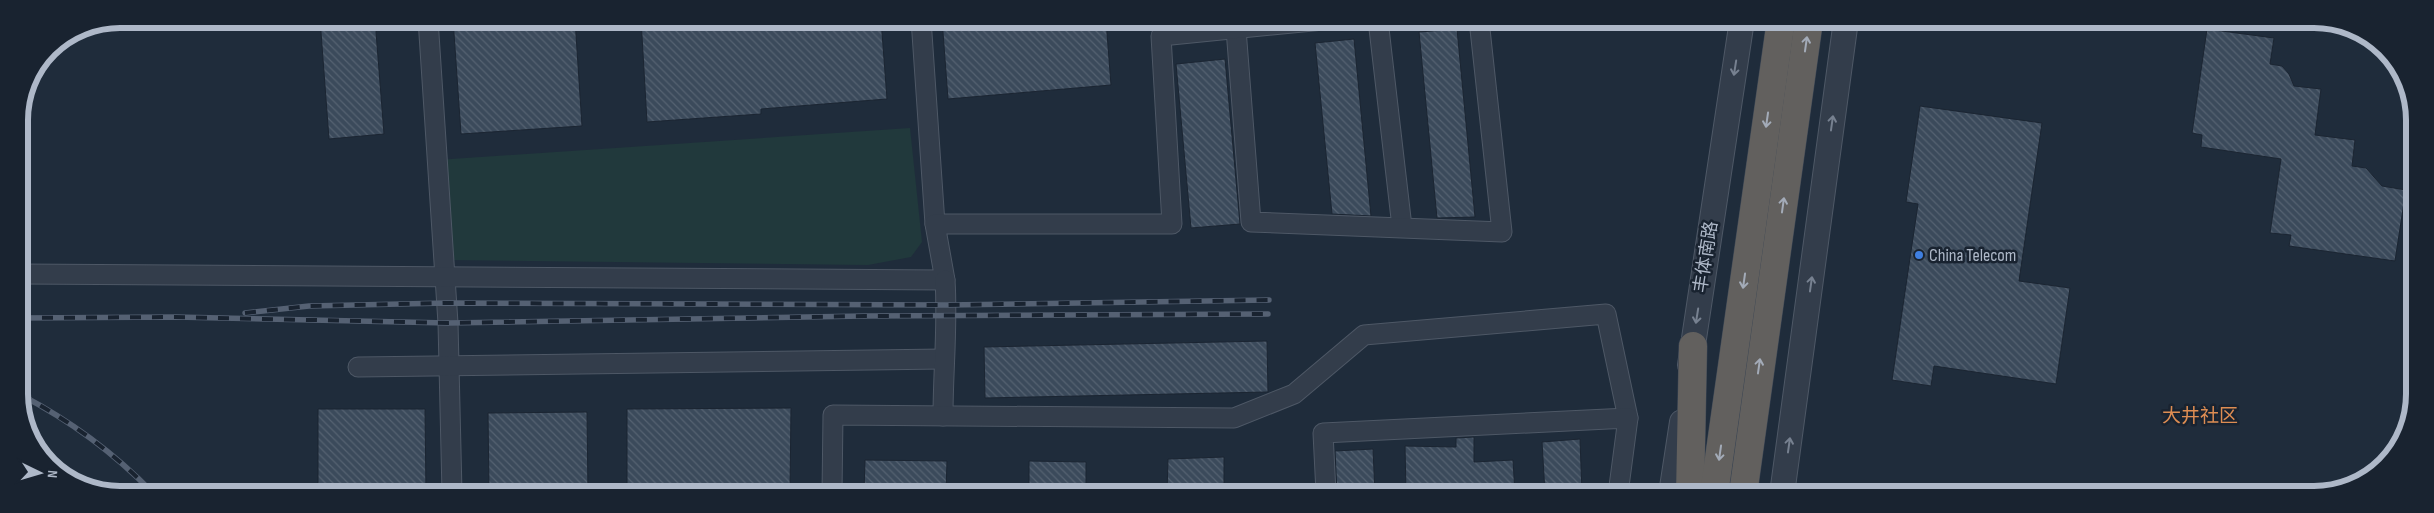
<svg xmlns="http://www.w3.org/2000/svg" width="2434" height="513" font-family="'Sofia Sans Condensed','Noto Sans SC',sans-serif">
<defs>
<pattern id="building-back-hatch" width="6" height="6" patternUnits="userSpaceOnUse" patternTransform="scale(1.25)"><rect width="6" height="6" fill="#3b4a5b"/><path d="M-1 5l2 2M0 0l6 6M5-1l2 2" fill="none" stroke="#556271"/></pattern>
</defs>
<rect width="100%" height="100%" fill="#1f2c3b"/>
<polygon fill="#21393c" points="910,128 922,242 911,257 868,265 447,260 437,160"/>
<g fill="url(#building-back-hatch)" stroke="#1b2532">
<polygon points="320,19 375,19 384,134 329,139"/>
<polygon points="453,19 575,19 582,126 461,134"/>
<polygon points="641,19 881,19 887,99 761,109 761,114 647,122"/>
<polygon points="942,19 1106,20 1111,85 948,99"/>
<polygon points="1457,29 1475,217 1437,218 1419,32"/>
<polygon points="2207,29 2274,38 2270,64 2282,66 2289,74 2294,86 2321,89 2315,135 2355,140 2352,166 2366,168 2382,186 2406,190 2395,261 2289,246 2291,235 2270,233 2281,159 2201,147 2202,135 2192,133"/>
<polygon points="1354,39 1371,216 1332,214 1315,43"/>
<polygon points="1225,59 1240,224 1191,228 1176,64"/>
<polygon points="1920,106 2042,123 2019,281 2070,288 2056,384 1934,366 1931,386 1892,380 1918,204 1906,202"/>
<polygon points="1267,341 1268,392 985,398 984,347"/>
<polygon points="791,408 790,493 627,493 627,409"/>
<polygon points="318,409 425,409 426,493 318,493"/>
<polygon points="587,412 588,493 489,493 488,413"/>
<polygon points="1474,437 1474,462 1513,460 1515,493 1406,493 1405,446 1456,447 1456,438"/>
<polygon points="1580,439 1582,493 1545,493 1542,442"/>
<polygon points="1373,449 1375,493 1337,493 1335,451"/>
<polygon points="1224,457 1224,493 1167,493 1168,459"/>
<polygon points="865,460 947,461 946,493 864,493"/>
<polygon points="1029,461 1086,462 1086,493 1029,493"/>
</g>
<g fill="none" stroke-linecap="round" stroke-linejoin="round">
<g stroke="#4e5866" stroke-width="21">
<g id="minor">
<polyline points="428,19 448,323 452,493"/>
<polyline points="921,19 935,224"/>
<polyline points="1378,20 1402,227"/>
<polyline points="1236,29 1251,222 1502,232 1479,20"/>
<polyline points="20,274 945,280 935,224 1172,224 1161,36 1323,20"/>
<polyline points="358,367 943,359"/>
<path d="M943 416C943 371 948 325 945 280"/>
<polyline points="832,493 833,415 1234,418 1294,394 1364,335 1606,314 1628,418"/>
<polyline points="1326,493 1323,433 1628,418 1618,494"/>
</g>
</g>
<g stroke="#4e5866" stroke-width="26">
<g id="tertiary">
<polyline points="1690,365 1742,20"/>
<polyline points="1671,494 1682,422"/>
<polyline points="1782,494 1846,20"/>
</g>
</g>
<g stroke="#3e4856" stroke-width="29">
<g id="trunk">
<polyline points="1690,494 1693,346"/>
<polyline points="1714,494 1781,20"/>
<polyline points="1743,494 1809,20"/>
</g>
</g>
<use href="#minor" stroke="#333d4b" stroke-width="19"/>
<use href="#tertiary" stroke="#333d4b" stroke-width="24"/>
<use href="#trunk" stroke="#62605e" stroke-width="28"/>
<g stroke="#556173" stroke-width="5.5">
<g id="rail">
<polyline points="245,313 309,306 447,303 947,305 1269,300"/>
<polyline points="20,318 175,317 448,323 864,316 1268,314"/>
<path d="M21 395C69 420 114 453 152 492"/>
</g>
</g>
<use href="#rail" stroke="#192330" stroke-width="4" stroke-dasharray="11" stroke-linecap="butt"/>
</g>
<defs><path id="oneway-shaft" d="M-6 0H5M1.5-3L5.5 0L1.5 3" fill="none" stroke-width="1.6" stroke-linecap="round" stroke-linejoin="round" transform="scale(1.25)"/></defs>
<g stroke="#a3abb8">
<use href="#oneway-shaft" transform="translate(1806 44) rotate(-82)"/>
<use href="#oneway-shaft" transform="translate(1767 120) rotate(98)"/>
<use href="#oneway-shaft" transform="translate(1783 205) rotate(-82)"/>
<use href="#oneway-shaft" transform="translate(1744 281) rotate(98)"/>
<use href="#oneway-shaft" transform="translate(1759 366) rotate(-82)"/>
<use href="#oneway-shaft" transform="translate(1720 453) rotate(98)"/>
</g>
<g stroke="#778190">
<use href="#oneway-shaft" transform="translate(1735 68) rotate(99)"/>
<use href="#oneway-shaft" transform="translate(1832 123) rotate(-82)"/>
<use href="#oneway-shaft" transform="translate(1811 284) rotate(-82)"/>
<use href="#oneway-shaft" transform="translate(1697 316) rotate(99)"/>
<use href="#oneway-shaft" transform="translate(1789 445) rotate(-82)"/>
</g>
<circle fill="#3f7fe0" stroke="#192330" stroke-width="2" cx="1919" cy="255" r="5"/>
<g text-anchor="middle" dominant-baseline="central" stroke-width="5" stroke-linejoin="round" paint-order="stroke">
<g font-size="18" fill="#aeb8c8" stroke="#192330" text-anchor="start">
<text x="1929" y="255">China Telecom</text>
</g>
<g font-size="18" fill="#aeb8c8" stroke="#192330">
<text transform="translate(1706 257) rotate(-81)">丰体南路</text>
</g>
<g font-size="19" fill="#dd8d53" stroke="#192330">
<text x="2200" y="416">大井社区</text>
</g>
</g>
<path d="M0 0H2434V513H0ZM120 28H2314A92 92 0 0 1 2406 120V394A92 92 0 0 1 2314 486H120A92 92 0 0 1 28 394V120A92 92 0 0 1 120 28Z" fill="#192330" fill-rule="evenodd"/>
<path fill="none" stroke="#aeb8c8" stroke-width="6" d="M120 28H2314A92 92 0 0 1 2406 120V394A92 92 0 0 1 2314 486H120A92 92 0 0 1 28 394V120A92 92 0 0 1 120 28Z"/>
<g transform="translate(40 473) rotate(95)" stroke="#192330" stroke-width="4" paint-order="stroke">
<path d="M0-4L9 19L0 12L-9 19Z" fill="#aeb8c8"/>
<text y="-8" font-size="14" font-weight="bold" text-anchor="middle" fill="#aeb8c8">N</text>
</g>
</svg>
